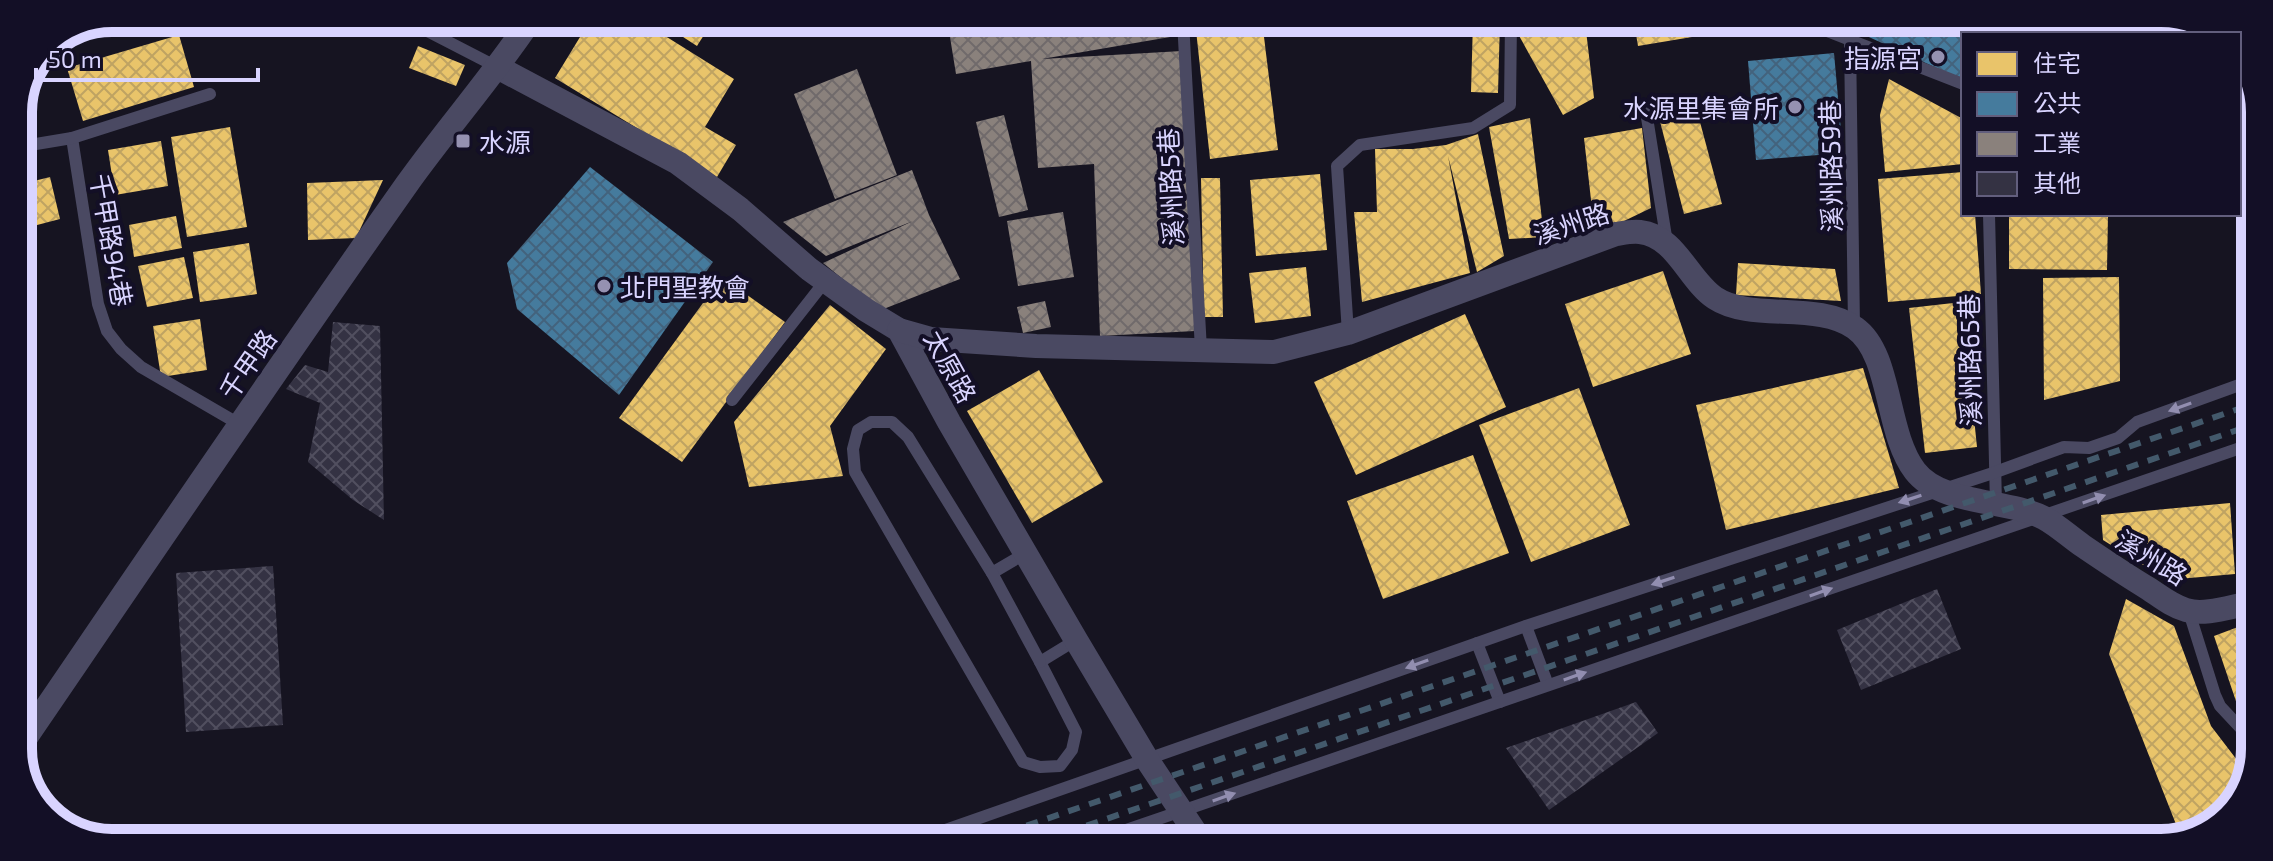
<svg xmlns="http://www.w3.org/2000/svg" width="2273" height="861" font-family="'Exo 2','Noto Sans TC',sans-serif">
<defs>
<pattern id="homes-cross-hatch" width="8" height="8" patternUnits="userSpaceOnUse" patternTransform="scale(2)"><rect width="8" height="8" fill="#e9c46a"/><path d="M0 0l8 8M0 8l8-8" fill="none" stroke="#bfa362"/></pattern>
<pattern id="public-cross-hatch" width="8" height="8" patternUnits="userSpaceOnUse" patternTransform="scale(2)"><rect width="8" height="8" fill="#457b9d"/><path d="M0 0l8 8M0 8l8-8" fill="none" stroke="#43637d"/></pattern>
<pattern id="industry-cross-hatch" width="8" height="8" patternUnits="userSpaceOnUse" patternTransform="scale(2)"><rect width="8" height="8" fill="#8a817c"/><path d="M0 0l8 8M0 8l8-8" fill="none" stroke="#706a6b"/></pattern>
<pattern id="building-cross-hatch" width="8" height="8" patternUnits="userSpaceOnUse" patternTransform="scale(2)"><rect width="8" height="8" fill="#343243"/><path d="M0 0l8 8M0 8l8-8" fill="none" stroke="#514f5f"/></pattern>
</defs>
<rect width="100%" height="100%" fill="#161421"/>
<g fill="url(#homes-cross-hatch)">
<polygon points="591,19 638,19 734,79 705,127 736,145 717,177 555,78"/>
<polygon points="655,19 714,19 697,46"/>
<polygon points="1195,21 1262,21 1278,150 1210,159"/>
<polygon points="1473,21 1500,21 1498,93 1471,92"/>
<polygon points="1537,22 1585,22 1594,98 1563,115 1517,32"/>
<polygon points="1634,22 1720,22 1722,32 1638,46"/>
<polygon points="179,35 194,87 83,121 67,68"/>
<polygon points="418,46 465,65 456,86 409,68"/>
<polygon points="1889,79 1963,119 1963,164 1885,172 1880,115"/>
<polygon points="1693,96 1722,204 1684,214 1656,106"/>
<polygon points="1530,118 1544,237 1509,239 1489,127"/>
<polygon points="230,127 247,227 187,237 171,137"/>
<polygon points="1642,128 1651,208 1595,235 1584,138"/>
<polygon points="1478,134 1504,256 1477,272 1448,156 1470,273 1362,302 1354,212 1377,212 1375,149 1413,149 1446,145"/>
<polygon points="161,141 168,186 115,195 108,150"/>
<polygon points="1963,172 1963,214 1975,214 1981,294 1888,302 1878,179"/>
<polygon points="1320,174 1327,250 1256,256 1250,180"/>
<polygon points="50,177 60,219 18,230 18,185"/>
<polygon points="1201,178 1220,178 1223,317 1204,317"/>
<polygon points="383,180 356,238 308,240 307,183"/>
<polygon points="2009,214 2108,214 2107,270 2009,269"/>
<polygon points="176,216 182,248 134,257 129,225"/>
<polygon points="18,239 29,239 33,298 18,299"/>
<polygon points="249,243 257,294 200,302 193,252"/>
<polygon points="184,257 193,298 147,307 138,266"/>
<polygon points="1738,263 1835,269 1841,301 1736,295"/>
<polygon points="1306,267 1311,316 1255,323 1249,273"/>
<polygon points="1663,271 1691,354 1593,387 1565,304"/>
<polygon points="722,277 785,322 682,462 619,418"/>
<polygon points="2119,277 2120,381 2044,400 2043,278"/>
<polygon points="1962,302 1977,447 1925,453 1909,308"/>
<polygon points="830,305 886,349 830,426 843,476 749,487 734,422"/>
<polygon points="1465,314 1506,407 1356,475 1314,382"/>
<polygon points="200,319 207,370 161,377 153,326"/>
<polygon points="1863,368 1899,488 1726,530 1696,405"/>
<polygon points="1039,370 1103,482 1032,523 967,411"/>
<polygon points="1579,388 1630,525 1531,562 1479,425"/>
<polygon points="1473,455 1509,553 1383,599 1347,501"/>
<polygon points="2230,503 2235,574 2167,580 2103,540 2101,515"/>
<polygon points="2126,599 2174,626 2211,726 2250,777 2218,824 2181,837 2109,654"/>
<polygon points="2238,627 2251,665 2250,726 2245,728 2214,636"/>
</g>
<g fill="url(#public-cross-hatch)">
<polygon points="1836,22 1952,23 1992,23 1986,34 1963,34 1963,80"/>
<polygon points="1834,53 1843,153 1756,160 1748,61"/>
<polygon points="590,167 713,262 619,395 517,309 507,263"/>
</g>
<g fill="url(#industry-cross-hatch)">
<polygon points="950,20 985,20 985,21 952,29"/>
<polygon points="1009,20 1167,21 1170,37 1042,59 1182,51 1195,331 1100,336 1094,164 1038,168 1031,61 956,74 949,31"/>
<polygon points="857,69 897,175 835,199 794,94"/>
<polygon points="1004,115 1028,210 999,217 976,122"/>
<polygon points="912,170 929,215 960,279 881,310 823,263 913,221 826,256 783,222"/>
<polygon points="1063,212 1074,277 1018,286 1007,221"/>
<polygon points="1045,301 1051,327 1023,333 1017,307"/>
</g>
<g fill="url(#building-cross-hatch)">
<polygon points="333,322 380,326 384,520 353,500 308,462 320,403 286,389 305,365 328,372"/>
<polygon points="273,566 283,725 186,732 176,573"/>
<polygon points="1937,589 1961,649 1861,690 1837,630"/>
<polygon points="1636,702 1658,733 1549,810 1506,748"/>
</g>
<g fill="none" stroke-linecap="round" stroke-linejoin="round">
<g stroke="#4a4962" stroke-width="12">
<polyline points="404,19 499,68"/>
<polyline points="1183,21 1201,350"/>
<polyline points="1830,22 1827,31 1963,84"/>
<polyline points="1850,40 1854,327"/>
<polyline points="1645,105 1667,243"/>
<polyline points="72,138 98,304 107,331 121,349 141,367 239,424"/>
<polyline points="18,147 72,138 210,94"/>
<polyline points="1989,214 1996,504"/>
<polyline points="1348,333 1337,166 1360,145 1473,128 1510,105 1511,21"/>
<polyline points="732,400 826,280"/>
<polyline points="1026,553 992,573 908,437 892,422 871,422 858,430 853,449 855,472 1023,762 1040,767 1060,766 1072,750 1076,732 1040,662 1076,640"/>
<polyline points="992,573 1040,662"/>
<polyline points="2189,612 2215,695 2220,706 2248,736 2250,742"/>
<polyline points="1526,626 1548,685"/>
<polyline points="1477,643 1500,702"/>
<polyline points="917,840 1526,626 1993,473 2064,447 2089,448 2118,438 2137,422 2253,380"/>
<polyline points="1097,840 2252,444"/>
</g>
<g stroke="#4a4962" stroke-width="24">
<polyline points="499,68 678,163 740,209 809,269 866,310 899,330 949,422 1076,640 1148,761 1201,841"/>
<path d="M899 330 931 339 1036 346 1274 352 1348 333 1616 234C1623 233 1632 231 1640 232 1676 236 1688 280 1715 298 1751 322 1818 301 1855 328 1892 354 1885 432 1915 471 1941 505 2007 499 2044 518 2057 525 2070 537 2083 546 2105 561 2126 575 2149 589 2161 597 2172 606 2186 610 2205 616 2232 606 2251 603"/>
<path d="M18 749C147 560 275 371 407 184 447 128 493 76 531 19"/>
</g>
<g stroke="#43596b" stroke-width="6" stroke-dasharray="12 10" stroke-linecap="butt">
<polyline points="985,840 2253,404"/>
<polyline points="1045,840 2252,425"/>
</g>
</g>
<defs><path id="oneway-solid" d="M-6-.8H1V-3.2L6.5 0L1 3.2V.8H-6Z" transform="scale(2)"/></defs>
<g fill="#928eb0">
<use href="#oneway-solid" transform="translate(2180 407) rotate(160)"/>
<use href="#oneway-solid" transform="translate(1910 499) rotate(162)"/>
<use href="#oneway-solid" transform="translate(2094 499) rotate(-19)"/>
<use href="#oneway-solid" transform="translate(1663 581) rotate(162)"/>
<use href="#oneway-solid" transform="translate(1821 592) rotate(-19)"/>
<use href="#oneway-solid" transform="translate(1417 664) rotate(160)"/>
<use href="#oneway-solid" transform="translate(1575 676) rotate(-19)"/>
<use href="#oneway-solid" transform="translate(1224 797) rotate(-19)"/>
</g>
<g fill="#9591b1" stroke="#130f26" stroke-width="3">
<circle cx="1938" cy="57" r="8"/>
<circle cx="1795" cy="107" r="8"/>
<rect x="455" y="133" width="16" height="16" rx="4"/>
<circle cx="604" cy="286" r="8"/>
</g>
<g text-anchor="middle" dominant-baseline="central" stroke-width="8" stroke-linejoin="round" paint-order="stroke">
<g font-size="26" fill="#d9d4ff" stroke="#130f26" text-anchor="end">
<text x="1922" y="57">指源宮</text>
<text x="1779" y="107">水源里集會所</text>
<text x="479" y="141" text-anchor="start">水源</text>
<text x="620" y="286" text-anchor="start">北門聖教會</text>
</g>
<g font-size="26" fill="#d9d4ff" stroke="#130f26">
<text transform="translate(1830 166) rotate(-91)">溪州路59巷</text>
<text transform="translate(1170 187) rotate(-93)">溪州路5巷</text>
<text transform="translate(1571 223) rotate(-18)">溪州路</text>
<text transform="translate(112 240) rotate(80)">千甲路94巷</text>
<text transform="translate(1969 360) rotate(-91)">溪州路65巷</text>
<text transform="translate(247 364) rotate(-55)">千甲路</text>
<text transform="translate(951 366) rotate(61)">太原路</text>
<text transform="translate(2152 557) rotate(32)">溪州路</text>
</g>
</g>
<path d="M0 0H2273V861H0ZM112 32H2161A80 80 0 0 1 2241 112V749A80 80 0 0 1 2161 829H112A80 80 0 0 1 32 749V112A80 80 0 0 1 112 32Z" fill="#130f26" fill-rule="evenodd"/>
<path fill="none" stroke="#d9d4ff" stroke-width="10" d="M112 32H2161A80 80 0 0 1 2241 112V749A80 80 0 0 1 2161 829H112A80 80 0 0 1 32 749V112A80 80 0 0 1 112 32Z"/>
<rect x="1961" y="32" width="280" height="184" fill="#130f26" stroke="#625e7d" stroke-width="2"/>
<rect x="1977" y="52" width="40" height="24" fill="#e9c46a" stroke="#625e7d" stroke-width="2"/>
<text x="2033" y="72" font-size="24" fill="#d9d4ff">住宅</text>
<rect x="1977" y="92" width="40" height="24" fill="#457b9d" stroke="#625e7d" stroke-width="2"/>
<text x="2033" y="112" font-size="24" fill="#d9d4ff">公共</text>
<rect x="1977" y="132" width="40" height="24" fill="#8a817c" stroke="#625e7d" stroke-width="2"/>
<text x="2033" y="152" font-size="24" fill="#d9d4ff">工業</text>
<rect x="1977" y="172" width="40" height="24" fill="#343243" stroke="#625e7d" stroke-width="2"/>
<text x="2033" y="192" font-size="24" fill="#d9d4ff">其他</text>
<path d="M36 68v12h222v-12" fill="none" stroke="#d9d4ff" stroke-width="4"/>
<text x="48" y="68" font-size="24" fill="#d9d4ff" stroke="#130f26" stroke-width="6" paint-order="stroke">50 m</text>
</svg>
